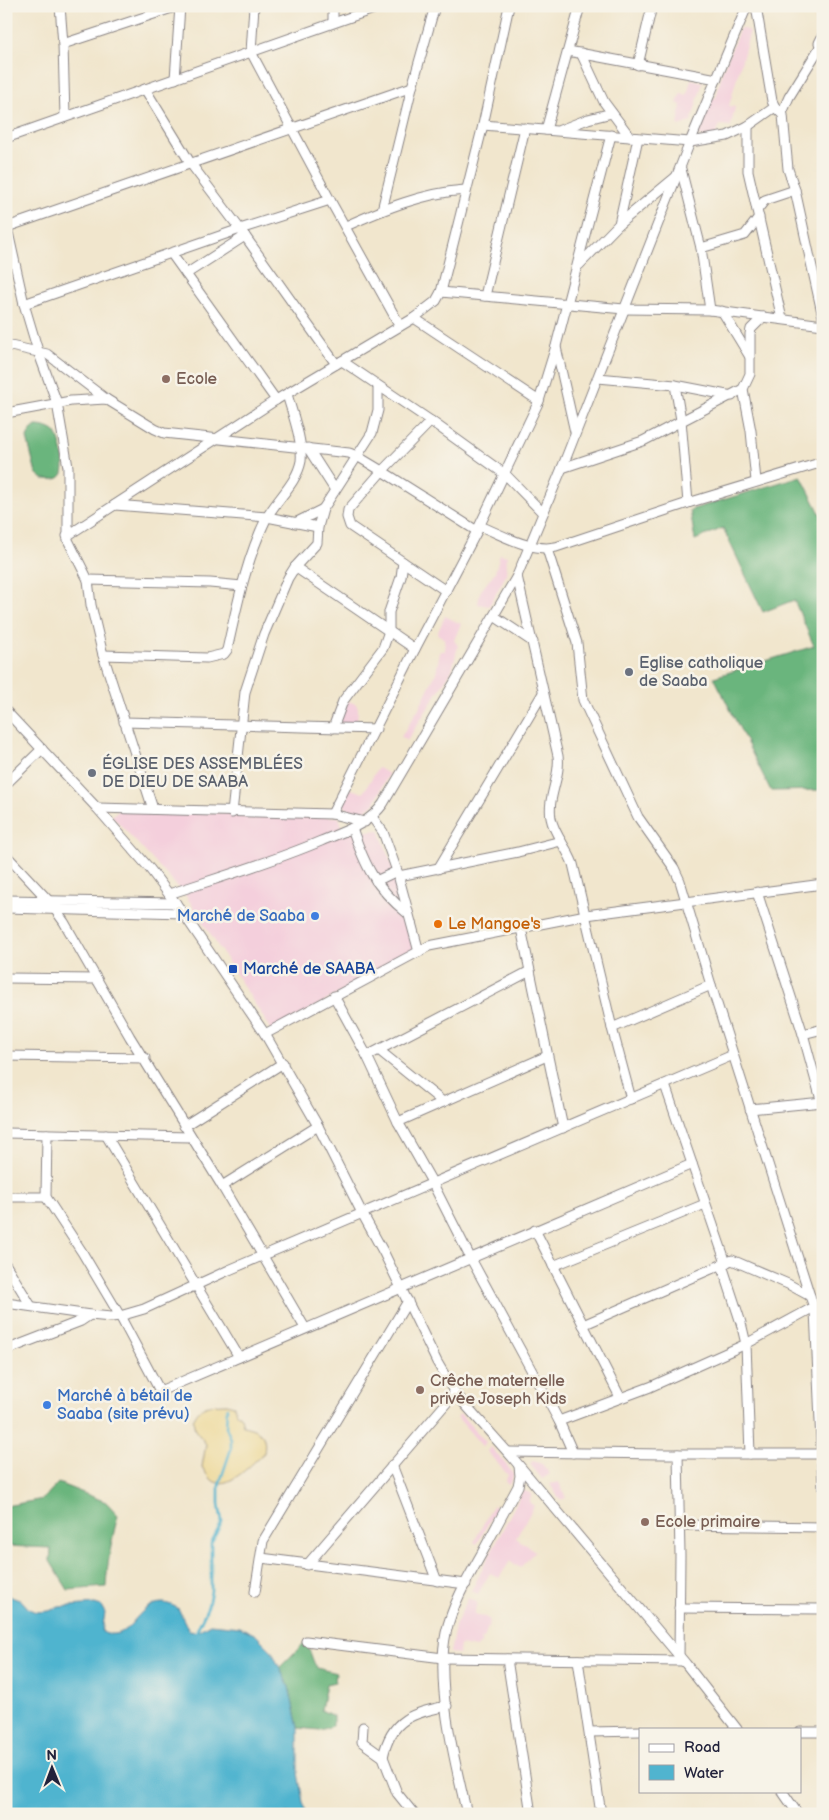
<svg xmlns="http://www.w3.org/2000/svg" width="829" height="1820" font-family="'Balsamiq Sans',sans-serif">
<rect width="100%" height="100%" fill="#f7f3e8"/>
<filter id="ink" filterUnits="userSpaceOnUse"><feTurbulence type="fractalNoise" baseFrequency=".02" numOctaves="2"/><feDisplacementMap in="SourceGraphic" scale="10" xChannelSelector="R" yChannelSelector="G"/><feConvolveMatrix kernelMatrix="1 2 1 2 8 2 1 2 1" color-interpolation-filters="sRGB"/></filter>
<filter id="wash" filterUnits="userSpaceOnUse"><feTurbulence type="fractalNoise" baseFrequency=".0096" numOctaves="4" result="noise"/><feDisplacementMap in="SourceGraphic" scale="20" xChannelSelector="R" yChannelSelector="G"/><feGaussianBlur stdDeviation="1.12" result="paint"/><feColorMatrix in="noise" values="0 0 0 0 0 0 0 0 0 0 0 0 0 0 0 0 0 1.4 0 .05"/><feComposite in="paint" operator="in"/></filter>
<g filter="url(#wash)">
<rect width="100%" height="100%" fill="#f1e6cd"/>
<g fill="#f4cfdc">
<polygon points="740,28 750,31 729,106 735,107 731,126 720,125 714,138 697,135 712,97 716,98 722,72"/>
<polygon points="691,79 703,82 691,122 678,126 681,105 677,103 681,93 687,95"/>
<polygon points="500,554 507,556 506,575 489,606 478,604 480,592 495,572"/>
<polygon points="445,616 461,624 454,640 458,646 452,670 407,741 401,737 419,708 436,673 440,651 445,651 444,638 437,634"/>
<polygon points="345,700 356,704 358,709 357,724 340,723 339,717"/>
<polygon points="378,768 389,774 374,804 365,811 349,810 343,805 348,788 363,793"/>
<polygon points="119,809 339,817 344,833 379,830 396,877 417,950 272,1031 186,896 112,816"/>
<polygon points="460,1414 486,1442 482,1446 457,1417"/>
<polygon points="491,1447 514,1474 509,1485 505,1482 508,1475 487,1451"/>
<polygon points="533,1461 542,1464 550,1474 542,1479 530,1464"/>
<polygon points="559,1482 566,1498 560,1500 550,1484"/>
<polygon points="523,1490 532,1494 529,1502 534,1506 516,1538 535,1551 520,1568 510,1561 499,1578 490,1573 478,1594 471,1591"/>
<polygon points="493,1505 497,1507 477,1544 474,1542"/>
<polygon points="468,1598 477,1602 474,1615 485,1617 490,1620 484,1639 481,1639 481,1644 476,1648 460,1645 459,1654 450,1653 455,1626"/>
</g>
<g fill="#6ab57d" stroke="#466c5c">
<path d="M36 426C42 426 51 428 55 432 61 438 67 469 62 475 58 481 49 479 43 479L36 473 27 438 30 431Z"/>
<polygon points="801,476 823,519 823,790 771,791 714,677 814,646 794,600 763,612 723,528 695,540 690,510"/>
<path d="M58 1483 106 1502 118 1515C112 1539 107 1563 106 1587L68 1590 50 1561 51 1548 6 1546V1506L43 1499Z"/>
<path d="M304 1643C312 1651 311 1659 317 1668L336 1673 335 1682 326 1684 321 1710 333 1716V1726L320 1730 298 1728 289 1687 279 1668Z"/>
</g>
<path fill="#eeda9e" stroke="#887e6c" d="M226 1404 234 1406 236 1413 241 1417 243 1426C260 1430 267 1434 264 1453 252 1463 231 1488 215 1482 209 1479 205 1472 202 1467L206 1444 195 1430 193 1420C201 1403 208 1405 226 1404Z"/>
<path fill="#50b4cf" stroke="#396b85" d="M6 1595 22 1601 29 1609 36 1612 49 1611 59 1607 95 1604 101 1606 105 1613 102 1632C133 1644 133 1603 163 1603 168 1603 173 1606 178 1608L189 1631 196 1632 210 1624 240 1627 256 1635 271 1650 289 1687 298 1728V1773L305 1814H6Z"/>
<g fill="none" stroke-linecap="round" stroke-linejoin="round">
<polyline stroke="#50b4cf" stroke-width="2.5" points="196,1632 208,1606 211,1591 211,1543 222,1522 219,1504 219,1485 231,1449 231,1439 226,1427 227,1408"/>
</g>
</g>
<g filter="url(#ink)">
<g fill="none" stroke-linecap="round" stroke-linejoin="round">
<g stroke="#8a8484" stroke-width="11">
<g id="minor">
<polyline points="60,6 63,44 65,117"/>
<polyline points="254,6 251,52 330,200 400,326"/>
<polyline points="756,6 772,101 775,107 783,115 788,169 795,190 823,317"/>
<polyline points="333,22 333,6"/>
<polyline points="63,44 178,6"/>
<polyline points="568,51 717,79"/>
<polyline points="823,52 819,43 823,35"/>
<polyline points="581,53 604,102 630,137"/>
<polyline points="638,65 652,6"/>
<polyline points="175,79 180,6"/>
<polyline points="145,89 191,164 240,229 336,364"/>
<polyline points="782,113 789,97 820,47"/>
<polyline points="483,125 690,142 727,136 748,126 775,107"/>
<polyline points="748,126 748,171 782,319"/>
<polyline points="546,130 580,6"/>
<polyline points="560,130 588,119 612,113"/>
<polyline points="6,138 382,6"/>
<polyline points="681,169 701,248 710,310"/>
<polyline points="382,210 412,87 435,6"/>
<polyline points="757,210 765,200 795,190"/>
<polyline points="6,223 24,304 38,351 57,403 68,467 68,540 88,580 91,605 103,655 153,809"/>
<polyline points="619,224 638,138"/>
<path d="M346 226C384 209 423 193 465 190"/>
<polyline points="7,227 412,87"/>
<polyline points="701,248 745,235 759,217"/>
<polyline points="171,253 276,400"/>
<polyline points="579,265 619,224 677,176"/>
<polyline points="186,274 245,236"/>
<polyline points="441,292 624,309 710,310 823,325"/>
<polyline points="485,296 525,128"/>
<polyline points="24,304 240,229 330,200"/>
<polyline points="722,311 750,357"/>
<polyline points="414,318 539,401"/>
<polyline points="6,345 47,354 106,399"/>
<polyline points="556,347 575,432"/>
<polyline points="342,361 431,421 506,475 543,513"/>
<polyline points="598,378 675,385 732,396"/>
<polyline points="675,385 681,420 688,503"/>
<polyline points="6,413 71,401 106,399 155,429 164,433 349,453 357,456 382,471 477,531"/>
<polyline points="431,421 382,471 348,510 347,517 350,526 446,591"/>
<polyline points="308,448 335,490"/>
<polyline points="562,468 643,441 743,389"/>
<polyline points="756,481 751,431 743,389 750,374 750,334 751,329 763,317"/>
<polyline points="115,505 267,517 318,527"/>
<polyline points="295,523 323,509"/>
<path d="M480 526C503 535 530 552 556 547L688 503 823 462"/>
<polyline points="67,536 276,400 414,318 436,301 441,292 483,125 509,6"/>
<polyline points="547,549 577,643 583,700 638,817 674,868 680,881 711,985 810,1296 815,1310 823,1310"/>
<polyline points="295,567 415,649"/>
<path d="M517 576 558 756C561 777 547 797 551 818 554 835 567 847 573 864L612 1028 631 1099"/>
<polyline points="88,580 210,583 242,586"/>
<polyline points="494,616 533,642"/>
<path d="M103 655 207 658 224 654 227 650C237 606 246 560 266 519 276 500 297 483 301 461 303 441 292 413 287 394"/>
<polyline points="6,711 97,808 150,869 183,913 265,1034 318,1126 362,1213 384,1253 437,1362 455,1393 512,1457 686,1664 737,1729"/>
<polyline points="124,722 376,729"/>
<polyline points="333,728 343,701 383,648 389,631 389,612 401,577 403,562"/>
<polyline points="6,784 42,749"/>
<polyline points="97,808 332,814 365,822"/>
<polyline points="232,813 245,692 264,634 288,578 295,567 317,543 318,527 323,509 372,433 378,410 378,387"/>
<polyline points="332,814 415,649 477,531 539,401 556,346 611,135"/>
<polyline points="372,817 383,832 397,871 419,952"/>
<path d="M352 828C365 866 375 887 407 913"/>
<polyline points="6,855 49,901 64,922 130,1037 222,1186 305,1328"/>
<polyline points="438,869 543,693"/>
<polyline points="399,876 518,852 561,841"/>
<polyline points="376,881 397,871"/>
<polyline points="757,892 803,1034 823,1107"/>
<path d="M169 894C221 877 272 862 321 841 344 831 368 825 383 804L517 576 562 468 690 142 747 6"/>
<polyline points="6,900 176,903"/>
<polyline points="6,908 183,913"/>
<polyline points="521,928 563,1128"/>
<polyline points="6,978 97,979"/>
<polyline points="334,996 367,1056 398,1122 432,1182 470,1257 559,1421 573,1453"/>
<polyline points="612,1028 711,985"/>
<polyline points="265,1034 429,946 586,915 823,884"/>
<polyline points="803,1034 823,1029"/>
<polyline points="380,1051 443,1102"/>
<polyline points="6,1056 145,1058"/>
<polyline points="367,1056 530,971"/>
<polyline points="665,1085 726,1263"/>
<polyline points="750,1109 823,1102"/>
<polyline points="398,1122 547,1056"/>
<polyline points="184,1126 283,1063"/>
<polyline points="6,1133 191,1137"/>
<polyline points="47,1134 46,1197 82,1252 120,1316 160,1391 692,1164"/>
<polyline points="106,1135 239,1357"/>
<polyline points="222,1186 318,1126"/>
<polyline points="6,1197 46,1197"/>
<polyline points="535,1230 620,1397"/>
<polyline points="6,1265 31,1306"/>
<polyline points="722,1265 741,1323 746,1344 750,1454"/>
<polyline points="553,1266 705,1204"/>
<polyline points="6,1303 90,1315 111,1317 120,1316 144,1309 229,1270 733,1055"/>
<polyline points="815,1310 823,1488"/>
<polyline points="583,1325 732,1260 788,1284 810,1296"/>
<polyline points="6,1350 81,1321 90,1315"/>
<polyline points="559,1421 650,1387 746,1344 814,1307"/>
<polyline points="508,1452 664,1454 823,1454"/>
<polyline points="678,1454 680,1555 679,1657"/>
<polyline points="392,1465 437,1581"/>
<polyline points="680,1525 823,1527"/>
<polyline points="261,1558 466,1584"/>
<polyline points="307,1565 455,1393"/>
<polyline points="255,1592 263,1541 408,1301"/>
<polyline points="679,1608 823,1609"/>
<polyline points="306,1641 443,1658 683,1661"/>
<polyline points="507,1659 531,1814"/>
<polyline points="578,1660 601,1814"/>
<polyline points="363,1727 362,1742 383,1757 397,1793 414,1814"/>
<polyline points="590,1732 640,1731"/>
<polyline points="800,1732 823,1732"/>
<path d="M383 1757C391 1719 412 1713 447 1706"/>
<polyline points="782,1791 798,1814"/>
<path d="M467 1814C455 1763 435 1684 446 1633 452 1605 468 1578 482 1553 494 1531 506 1508 518 1486L520 1476 519 1466"/>
</g>
</g>
<use href="#minor" stroke="#fff" stroke-width="9"/>
</g>
</g>
<g fill="#8d6e63" stroke="#f7f3e8" stroke-width="2">
<circle cx="166" cy="379" r="5"/>
<circle cx="420" cy="1390" r="5"/>
<circle cx="645" cy="1522" r="5"/>
</g>
<g fill="#6b7280" stroke="#f7f3e8" stroke-width="2">
<circle cx="629" cy="672" r="5"/>
<circle cx="92" cy="773" r="5"/>
</g>
<g fill="#3f7fe0" stroke="#f7f3e8" stroke-width="2">
<circle cx="315" cy="916" r="5"/>
<circle cx="47" cy="1405" r="5"/>
</g>
<circle fill="#e8710a" stroke="#f7f3e8" stroke-width="2" cx="438" cy="924" r="5"/>
<rect fill="#1a4fb4" stroke="#f7f3e8" stroke-width="2" x="228" y="964" width="10" height="10" rx="2.5"/>
<g text-anchor="middle" dominant-baseline="central" stroke-width="5" stroke-linejoin="round" paint-order="stroke">
<g font-size="16" fill="#785e54" stroke="#f7f3e8" text-anchor="start">
<text x="176" y="379">Ecole</text>
<text x="430" y="1381">Crêche maternelle<tspan x="430" dy="18">privée Joseph Kids</tspan></text>
<text x="655" y="1522">Ecole primaire</text>
</g>
<g font-size="16" fill="#5b616d" stroke="#f7f3e8" text-anchor="start">
<text x="639" y="663">Eglise catholique<tspan x="639" dy="18">de Saaba</tspan></text>
<text x="102" y="764">ÉGLISE DES ASSEMBLÉES<tspan x="102" dy="18">DE DIEU DE SAABA</tspan></text>
</g>
<g font-size="16" fill="#366cbe" stroke="#f7f3e8" text-anchor="end">
<text x="305" y="916">Marché de Saaba</text>
<text x="57" y="1396" text-anchor="start">Marché à bétail de<tspan x="57" dy="18">Saaba (site prévu)</tspan></text>
</g>
<g font-size="16" fill="#c56008" stroke="#f7f3e8" text-anchor="start">
<text x="448" y="924">Le Mangoe's</text>
</g>
<g font-size="16" fill="#164399" stroke="#f7f3e8" text-anchor="start">
<text x="243" y="969">Marché de SAABA</text>
</g>
</g>
<rect width="829" height="1820" fill="none" stroke="#f7f3e8" stroke-width="25"/>
<rect x="639" y="1728" width="162" height="65" fill="#f7f3e8" stroke="#a29fa3"/>
<rect x="649" y="1744" width="25" height="8" fill="#ffffff" stroke="#a29fa3"/>
<text x="684" y="1752" font-size="15" fill="#22223b">Road</text>
<rect x="649" y="1765" width="25" height="15" fill="#50b4cf" stroke="#a29fa3"/>
<text x="684" y="1778" font-size="15" fill="#22223b">Water</text>
<g transform="translate(52 1768) rotate(359)" stroke="#f7f3e8" stroke-width="4" paint-order="stroke">
<path d="M0-4L9 19L0 12L-9 19Z" fill="#22223b"/>
<text y="-8" font-size="14" font-weight="bold" text-anchor="middle" fill="#22223b">N</text>
</g>
</svg>
